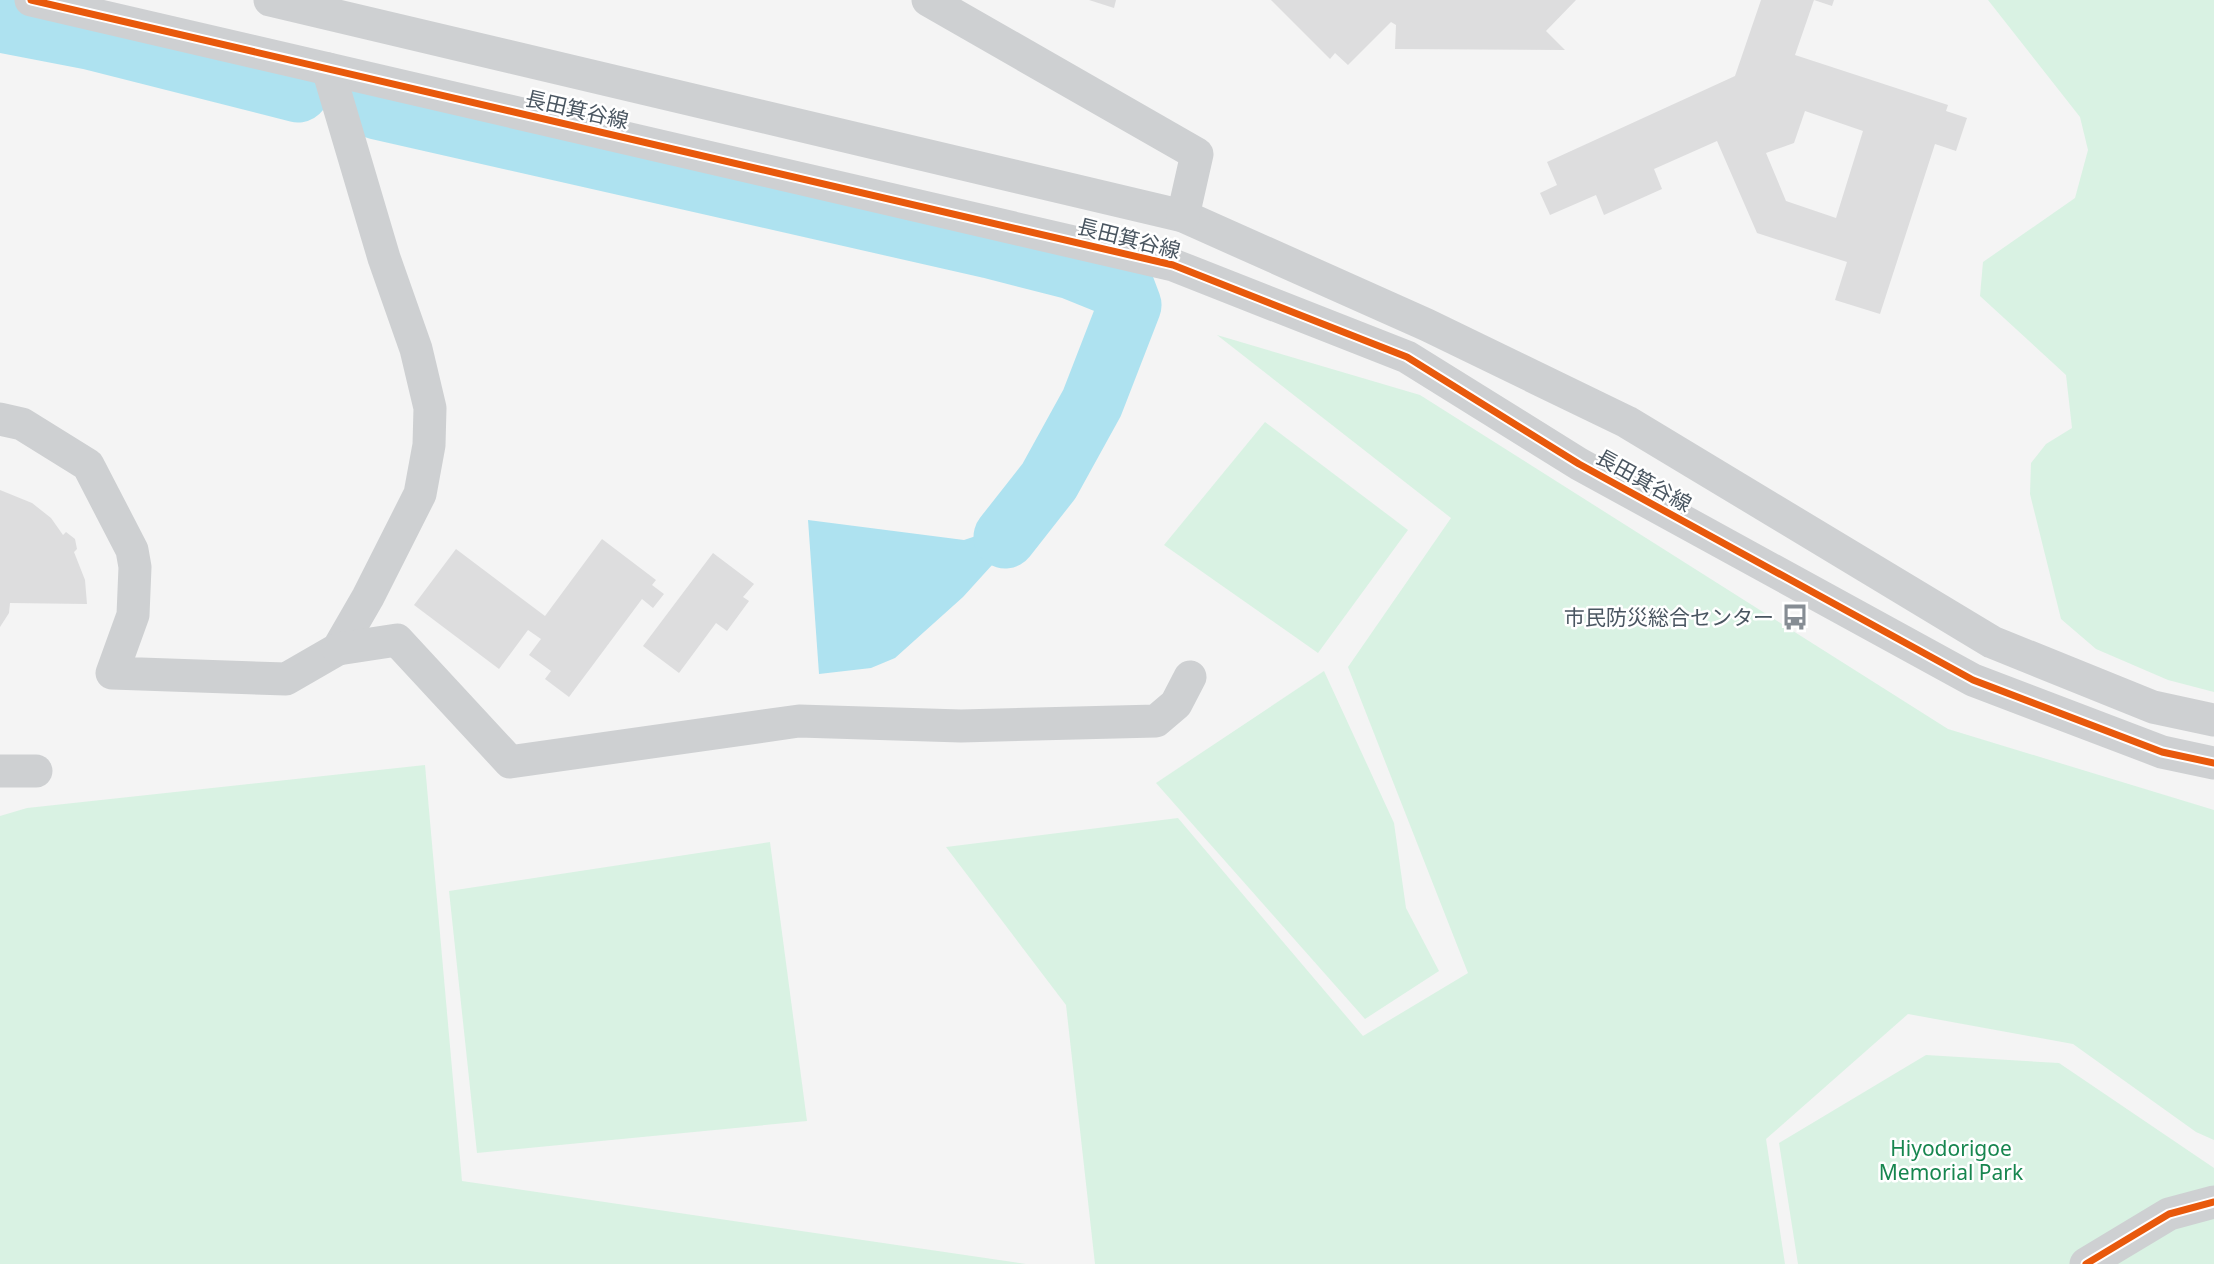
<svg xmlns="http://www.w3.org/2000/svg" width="2214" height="1264" font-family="'Noto Sans','Noto Sans JP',sans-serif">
<rect width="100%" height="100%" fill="#f4f4f4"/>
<g fill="#d9f2e3">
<polygon points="1988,0 2214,0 2214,692 2168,680 2096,649 2061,619 2030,494 2031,463 2046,444 2072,428 2066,375 1980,296 1983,262 2075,198 2088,150 2080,117"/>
<polygon points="1217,335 1420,395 1948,729 2214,810 2214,1140 2196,1132 2073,1044 1908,1014 1766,1139 1785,1264 1095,1264 1066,1005 946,847 1178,818 1363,1036 1468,973 1348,667 1451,518"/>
<polygon points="1265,422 1408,530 1318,653 1164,545"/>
<polygon points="1324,671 1394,823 1406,908 1439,971 1365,1019 1156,783"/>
<polygon points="425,765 462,1181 1026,1264 0,1264 0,816 27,808"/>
<polygon points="770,842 807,1121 477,1153 449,891"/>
<polygon points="1926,1055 2059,1063 2214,1168 2214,1264 1798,1264 1779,1143"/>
</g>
<polygon fill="#aee2f0" points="808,520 964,540 997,529 1012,543 963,597 895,658 871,668 819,674"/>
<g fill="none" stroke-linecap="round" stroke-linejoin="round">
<g stroke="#aee2f0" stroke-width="63">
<polyline points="0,21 89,38 298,91"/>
<polyline points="377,108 990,247 1072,268 1124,289 1130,305 1092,403 1049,481 1005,537"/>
</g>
</g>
<g fill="#ddddde" fill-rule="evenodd">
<polygon points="1089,0 1116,0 1114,8"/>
<polygon points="1271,0 1576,0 1546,31 1565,50 1395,49 1396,25 1391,22 1348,65 1335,53 1330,59"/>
<path d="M1761 0H1814L1795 55 1948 105 1946 111 1967 118 1956 151 1935 144 1880 314 1835 300 1847 262 1757 233 1717 141 1654 169 1662 189 1604 215 1596 195 1550 215 1540 193 1557 185 1547 162 1735 76ZM1805 111 1863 131 1836 218 1786 201 1766 153 1794 143Z"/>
<polygon points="1814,0 1834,0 1832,6"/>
<polygon points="0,490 32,503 51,518 63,535 66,532 75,539 77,549 74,552 85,580 87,604 10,603 9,613 0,627"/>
<polygon points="602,539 656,580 652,585 664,594 653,608 642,599 569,697 545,679 551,671 529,655 541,639 528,630 499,669 414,605 456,549 545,616"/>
<polygon points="713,553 754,584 743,597 749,601 727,631 716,623 679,673 643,646"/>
</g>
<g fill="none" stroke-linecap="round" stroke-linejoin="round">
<g stroke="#ced0d2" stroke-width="33">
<polyline points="31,0 1173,265 1407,357 1579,464 1973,680 2162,752 2214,763"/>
<polyline points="270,0 1183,216 1427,325 1627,422 1992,642 2153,707 2214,720"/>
<polyline points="928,0 1197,154 1183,216"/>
<polyline points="0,419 22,424 88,465 132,550 135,567 133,615 112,673 286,679 338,649 368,597 420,494 429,445 430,408 416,349 384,258 328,69"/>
<polyline points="338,649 397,640 510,762 799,721 961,726 1156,721 1176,704 1190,677"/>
<polyline points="0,771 36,771"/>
<polyline points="2086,1264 2169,1214 2214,1202"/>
</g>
<g stroke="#fff" stroke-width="11">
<g id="cycleway">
<polyline points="31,0 1173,265 1407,357 1579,464 1973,680 2162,752 2214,763"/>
<polyline points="2086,1264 2169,1214 2214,1202"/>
</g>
</g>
<use href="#cycleway" stroke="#e8590c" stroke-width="7"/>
</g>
<defs>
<g id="bus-bare" transform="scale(2.1)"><path d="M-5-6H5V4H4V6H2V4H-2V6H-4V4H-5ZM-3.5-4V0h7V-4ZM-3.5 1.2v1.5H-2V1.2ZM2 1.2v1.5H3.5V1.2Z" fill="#868d94" stroke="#fff" stroke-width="2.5" paint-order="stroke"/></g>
</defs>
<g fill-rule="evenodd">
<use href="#bus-bare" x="1795" y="617"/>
</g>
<g text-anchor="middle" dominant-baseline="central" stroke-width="5" stroke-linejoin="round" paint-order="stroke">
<g font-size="21" fill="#4a5661" stroke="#fff">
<text transform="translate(577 109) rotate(13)">長田箕谷線</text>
<text transform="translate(1129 238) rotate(14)">長田箕谷線</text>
<text transform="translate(1644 480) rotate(29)">長田箕谷線</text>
</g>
<g font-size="21" fill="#4a5661" stroke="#fff" text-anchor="end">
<text x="1774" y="617">市民防災総合センター</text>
</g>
<g font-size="21" fill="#17864f" stroke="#fff">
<text x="1951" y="1148">Hiyodorigoe<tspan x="1951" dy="24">Memorial Park</tspan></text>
</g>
</g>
</svg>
